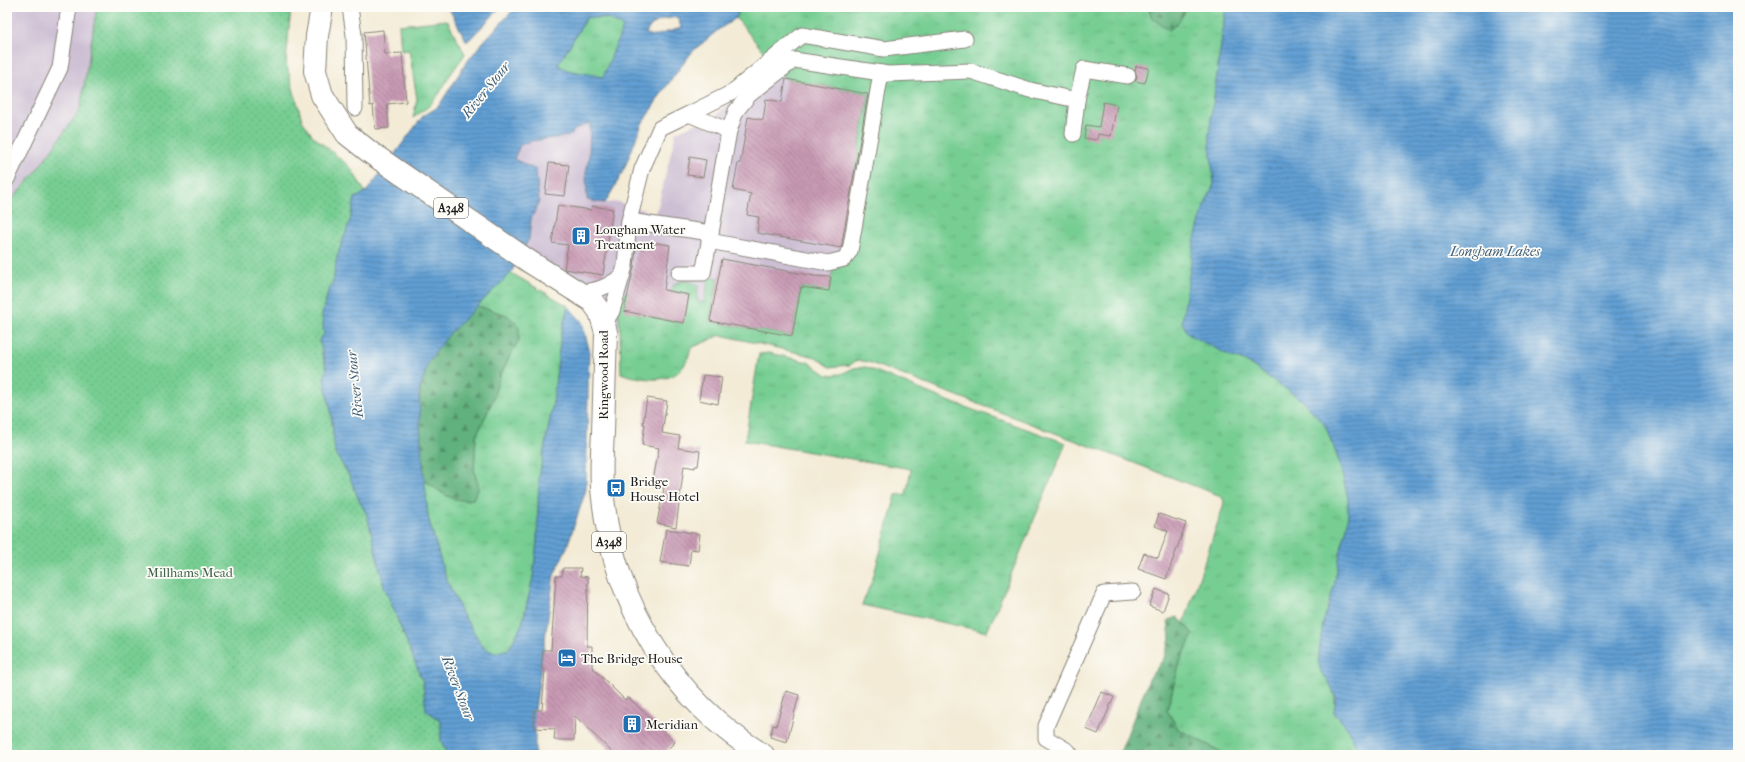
<svg xmlns="http://www.w3.org/2000/svg" width="1745" height="762" font-family="'IM FELL French Canon',serif">
<defs>
<pattern id="grass-tufts" width="24" height="20" patternUnits="userSpaceOnUse"><rect width="24" height="20" fill="#77ce93"/><path d="M3 7l-1-3M5 7V3M7 7l1-3M15 17l-1-3M17 17v-4M19 17l1-3" fill="none" stroke="#66b07e"/></pattern>
<pattern id="forest-firs" width="22" height="20" patternUnits="userSpaceOnUse"><rect width="22" height="20" fill="#61b17d"/><path d="M5 1l3.5 6h-7zM16 11l3.5 6h-7z" fill="#4f8f66"/></pattern>
<pattern id="park-dots" width="8" height="8" patternUnits="userSpaceOnUse"><rect width="8" height="8" fill="#77ce93"/><path d="M2 2h.1M6 6h.1" fill="none" stroke="#66b07e" stroke-width="1.8" stroke-linecap="round"/></pattern>
<pattern id="water-rules" width="6" height="5" patternUnits="userSpaceOnUse"><rect width="6" height="5" fill="#629fd3"/><path d="M0 2.5h6" fill="none" stroke="#5081aa"/></pattern>
<pattern id="building-back-hatch" width="6" height="6" patternUnits="userSpaceOnUse"><rect width="6" height="6" fill="#c89ab4"/><path d="M-1 5l2 2M0 0l6 6M5-1l2 2" fill="none" stroke="#a27d92"/></pattern>
</defs>
<rect width="100%" height="100%" fill="#fdfcf7"/>
<filter id="ink" filterUnits="userSpaceOnUse"><feTurbulence type="fractalNoise" baseFrequency=".025" numOctaves="2"/><feDisplacementMap in="SourceGraphic" scale="8" xChannelSelector="R" yChannelSelector="G"/><feConvolveMatrix kernelMatrix="1 2 1 2 8 2 1 2 1" color-interpolation-filters="sRGB"/></filter>
<filter id="wash" filterUnits="userSpaceOnUse"><feTurbulence type="fractalNoise" baseFrequency=".012" numOctaves="4" result="noise"/><feDisplacementMap in="SourceGraphic" scale="16" xChannelSelector="R" yChannelSelector="G"/><feGaussianBlur stdDeviation="0.9" result="paint"/><feColorMatrix in="noise" values="0 0 0 0 0 0 0 0 0 0 0 0 0 0 0 0 0 1.4 0 .05"/><feComposite in="paint" operator="in"/></filter>
<g filter="url(#wash)">
<rect width="100%" height="100%" fill="#f3ebd6"/>
<g fill="#ccbed3">
<polygon points="7,7 97,7 80,110 34,174 7,205"/>
<polygon points="796,47 885,61 850,365 830,367 816,357 721,335 691,348 684,367 671,377 657,380 621,373 620,327 601,302 523,250 529,239 531,219 539,202 536,170 514,159 520,145 531,141 569,136 577,128 590,123 589,158 586,173 587,199 605,203 618,202 656,214 676,132 716,115"/>
</g>
<g fill="url(#grass-tufts)" stroke="#4a7558">
<path d="M741 7H1148L1152 18 1184 14 1185 7H1226L1209 135 1214 184 1204 207 1230 356 1247 362 1302 400 1325 425 1338 458 1348 498V523L1340 554 1321 672C1333 687 1337 693 1334 712L1348 729 1360 755H1227L1178 729 1167 710 1180 662 1193 634 1184 623 1223 507 1224 501 1221 496 868 362 857 360 850 365 830 367 816 357 721 335 691 348C685 375 669 382 642 378 635 377 628 376 621 373L620 327 618 310 623 295 629 291 653 317 683 323 689 295 671 291 674 284C682 280 691 280 698 286L697 301 704 303 709 277 718 278 710 321 792 336 801 287 829 290 831 277 841 248 869 94 786 79 736 18Z"/>
<polygon points="587,17 609,19 623,27 603,78 567,70 558,65"/>
<polygon points="447,20 465,54 450,75 439,94 429,106 413,118 417,99 409,50 401,51 399,25"/>
<path d="M511 273 568 306 561 334 553 403 539 477 537 542 533 578 522 624 509 649 494 654 483 647 463 615 445 576 428 517 424 480C440 491 452 504 473 499L478 487 474 471 476 437 493 400 498 381 509 357 519 340 507 315 477 306Z"/>
<polygon points="769,353 808,362 827,375 841,374 854,368 866,367 948,401 1066,443 987,632 862,605 873,578 896,495 906,494 911,469 745,441 759,354"/>
</g>
<g fill="url(#forest-firs)" stroke="#3e664c">
<path d="M1148 7H1185C1183 19 1178 23 1169 30L1152 18Z"/>
<path d="M477 306 507 315 519 326V340L509 357 498 381 493 400 476 437 474 471 479 487 473 499C452 504 440 491 424 480 421 444 413 395 428 361 437 343 463 320 477 306Z"/>
<polygon points="1178,617 1193,634 1180,662 1167,710 1178,729 1227,755 1152,755 1144,751 1142,755 1119,755 1149,679 1164,658 1170,638 1168,620"/>
</g>
<polygon fill="url(#park-dots)" stroke="#4a7558" points="97,7 291,7 286,63 302,120 312,135 350,167 366,193 355,198 350,221 337,257 333,282 328,292 322,315 324,334 321,352 327,369 324,378 331,412 335,453 349,475 358,498 367,515 384,586 423,682 426,710 441,721 441,740 447,755 7,755 7,205 34,174 80,110"/>
<g fill="url(#water-rules)" stroke="#3f5e78" fill-rule="evenodd">
<polygon points="448,7 501,7 467,42"/>
<path d="M516 7H741L736 18 718 30 692 52 663 91 642 124 622 174 605 203 587 200 586 173 589 158 590 123 577 128 569 136 531 141 520 145 514 159 536 170 539 202 531 219 529 239 511 273 450 333 429 361 419 392 421 444 428 517 445 576 463 615 483 647 494 653 509 649 522 624 533 578 537 542 539 477 553 403 561 334 568 306 582 322 589 349 586 490 567 547 554 575 535 710V755H447L441 740V721L426 710 423 682 384 586 367 515 358 498 349 475 335 453 331 412 324 378 327 369 319 340 324 334 322 315 328 292 333 282 337 257 350 221 355 198 366 192 423 116 438 107 466 63 484 41ZM587 17 609 19 623 27 603 77 567 70 558 65ZM678 17 681 28 654 36 646 34C651 20 665 19 678 17Z"/>
<polygon points="1226,7 1738,7 1738,755 1360,755 1348,729 1334,712 1336,698 1330,684 1321,672 1318,660 1323,623 1334,586 1340,554 1348,523 1348,498 1338,458 1325,425 1302,400 1247,362 1230,356 1188,334 1182,322 1194,242 1204,207 1214,184 1209,135"/>
</g>
<g id="blocks">
<g fill="url(#building-back-hatch)">
<polygon points="383,30 385,54 402,53 406,102 387,104 389,128 375,129 373,105 370,106 364,32"/>
<polygon points="1136,66 1149,68 1145,83 1135,81 1137,77 1135,71"/>
<polygon points="786,79 868,94 841,248 757,233 759,217 747,215 751,194 733,190 738,163 740,164 748,117 763,120 766,99 782,102"/>
<polygon points="1103,102 1117,105 1111,136 1098,134 1097,140 1084,138 1086,125 1099,127"/>
<polygon points="690,157 706,160 703,177 687,175"/>
<polygon points="549,163 569,165 565,196 545,194"/>
<polygon points="558,205 591,210 592,206 613,209 603,275 564,269 568,245 552,243"/>
<polygon points="645,241 670,245 664,290 689,295 684,323 624,311 634,267 636,248 644,249"/>
<polygon points="722,259 814,276 831,277 829,291 801,287 792,336 710,321"/>
<polygon points="703,375 722,377 718,404 699,400"/>
<polygon points="647,398 667,401 662,433 680,436 678,448 700,451 698,466 695,466 695,468 684,466 676,527 657,523 664,488 652,486 659,448 642,445 645,424 643,424"/>
<polygon points="1159,514 1186,523 1166,579 1138,569 1144,553 1158,558 1168,531 1155,526"/>
<polygon points="666,529 700,534 698,550 691,549 689,566 660,562"/>
<polygon points="563,568 581,568 580,576 588,577 587,646 592,646 592,667 625,700 628,697 675,742 662,755 615,755 575,716 574,740 554,740 555,729 534,728 534,710 542,710 545,669 541,669 543,650 551,650 556,576 562,576"/>
<polygon points="1156,589 1169,594 1163,611 1149,606"/>
<polygon points="786,691 799,695 787,742 770,737 773,725 776,726"/>
<polygon points="1102,692 1114,697 1098,734 1086,729"/>
</g>
</g>
</g>
<g filter="url(#ink)">
<use href="#blocks" fill-opacity="0" stroke="#888479" stroke-width="1"/>
<g fill="none" stroke-linecap="round" stroke-linejoin="round">
<g stroke="#888479" stroke-width="17">
<g id="minor">
<polyline points="350,7 354,35 355,108"/>
<polyline points="1077,100 1084,69 1128,76"/>
<polyline points="689,114 731,93 802,35 884,49 965,39"/>
<polyline points="7,179 60,68 69,7"/>
<polyline points="629,221 711,233 703,273 679,273"/>
<polyline points="711,233 729,131"/>
<polyline points="709,241 828,263 844,259 850,251 881,73"/>
<path d="M579 292C598 291 607 287 622 276"/>
<polyline points="604,324 612,311 625,266 629,221 642,169 660,128 689,114 729,131 736,111 749,95 794,60 888,74 971,71 1030,90 1077,100 1073,134"/>
<polyline points="1071,755 1068,751 1046,738 1046,726 1104,594 1133,592"/>
</g>
</g>
<g stroke="#888479" stroke-width="24">
<path id="highway" d="M322 7 317 36 315 71 322 95 347 134 371 153 530 262 592 301 600 312 606 332C605 365 604 399 603 432 602 453 600 477 603 498 614 603 673 701 763 755"/>
</g>
<use href="#minor" stroke="#fff" stroke-width="15"/>
<use href="#highway" stroke="#fff" stroke-width="22"/>
</g>
</g>
<defs>
<g id="building-square" transform="scale(1)"><rect x="-9" y="-9" width="18" height="18" rx="4" fill="#1f6fb2" stroke="#fdfcf7"/><path d="M-4-6H4V6H1V3H-1V6H-4ZM-2.5-4.3h1.7v1.8h-1.7ZM.8-4.3h1.7v1.8H.8ZM-2.5-1h1.7V.8h-1.7ZM.8-1h1.7V.8H.8Z" fill="#fff"/></g>
<g id="bus-square" transform="scale(1)"><rect x="-9" y="-9" width="18" height="18" rx="4" fill="#1f6fb2" stroke="#fdfcf7"/><path d="M-5-6H5V4H4V6H2V4H-2V6H-4V4H-5ZM-3.5-4V0h7V-4ZM-3.5 1.2v1.5H-2V1.2ZM2 1.2v1.5H3.5V1.2Z" fill="#fff"/></g>
<g id="hotel-square" transform="scale(1)"><rect x="-9" y="-9" width="18" height="18" rx="4" fill="#1f6fb2" stroke="#fdfcf7"/><path d="M-6-4.5h1.5V1H6V5H4.5V3h-9V5H-6ZM-4 0a1.8 1.8 0 1 1 3.6 0ZM.5 0V-2.5h3Q6-2.5 6 0Z" fill="#fff"/></g>
</defs>
<g fill-rule="evenodd">
<use href="#building-square" x="581" y="236"/>
<use href="#bus-square" x="616" y="488"/>
<use href="#hotel-square" x="567" y="658"/>
<use href="#building-square" x="632" y="724"/>
</g>
<g text-anchor="middle" dominant-baseline="central" stroke-width="3.5" stroke-linejoin="round" paint-order="stroke">
<g fill="#fdfcf7" stroke="#605f5e" stroke-width="1">
<rect x="434" y="198" width="34" height="20" rx="3"/>
<rect x="592" y="532" width="34" height="20" rx="3"/>
</g>
<g font-size="12" font-weight="bold" fill="#1c1c1c">
<text x="451" y="208">A348</text>
<text x="609" y="542">A348</text>
</g>
<g font-size="13" fill="#1c1c1c" stroke="#fdfcf7" text-anchor="start">
<text x="595" y="229">Longham Water<tspan x="595" dy="15">Treatment</tspan></text>
<text x="630" y="481">Bridge<tspan x="630" dy="15">House Hotel</tspan></text>
<text x="581" y="658">The Bridge House</text>
<text x="646" y="724">Meridian</text>
</g>
<g font-size="13" fill="#1c1c1c" stroke="#fdfcf7">
<text transform="translate(603 375) rotate(-90)">Ringwood Road</text>
</g>
<g font-size="13" fill="#40634c" stroke="#fdfcf7">
<text x="190" y="572">Millhams Mead</text>
</g>
<g font-size="14" font-style="italic" fill="#3f5e78" stroke="#fdfcf7">
<text transform="translate(486 90) rotate(-51)">River Stour</text>
<text x="1495" y="251">Longham Lakes</text>
<text transform="translate(355 384) rotate(-96)">River Stour</text>
<text transform="translate(458 688) rotate(69)">River Stour</text>
</g>
</g>
<rect width="1745" height="762" fill="none" stroke="#fdfcf7" stroke-width="24"/>
</svg>
